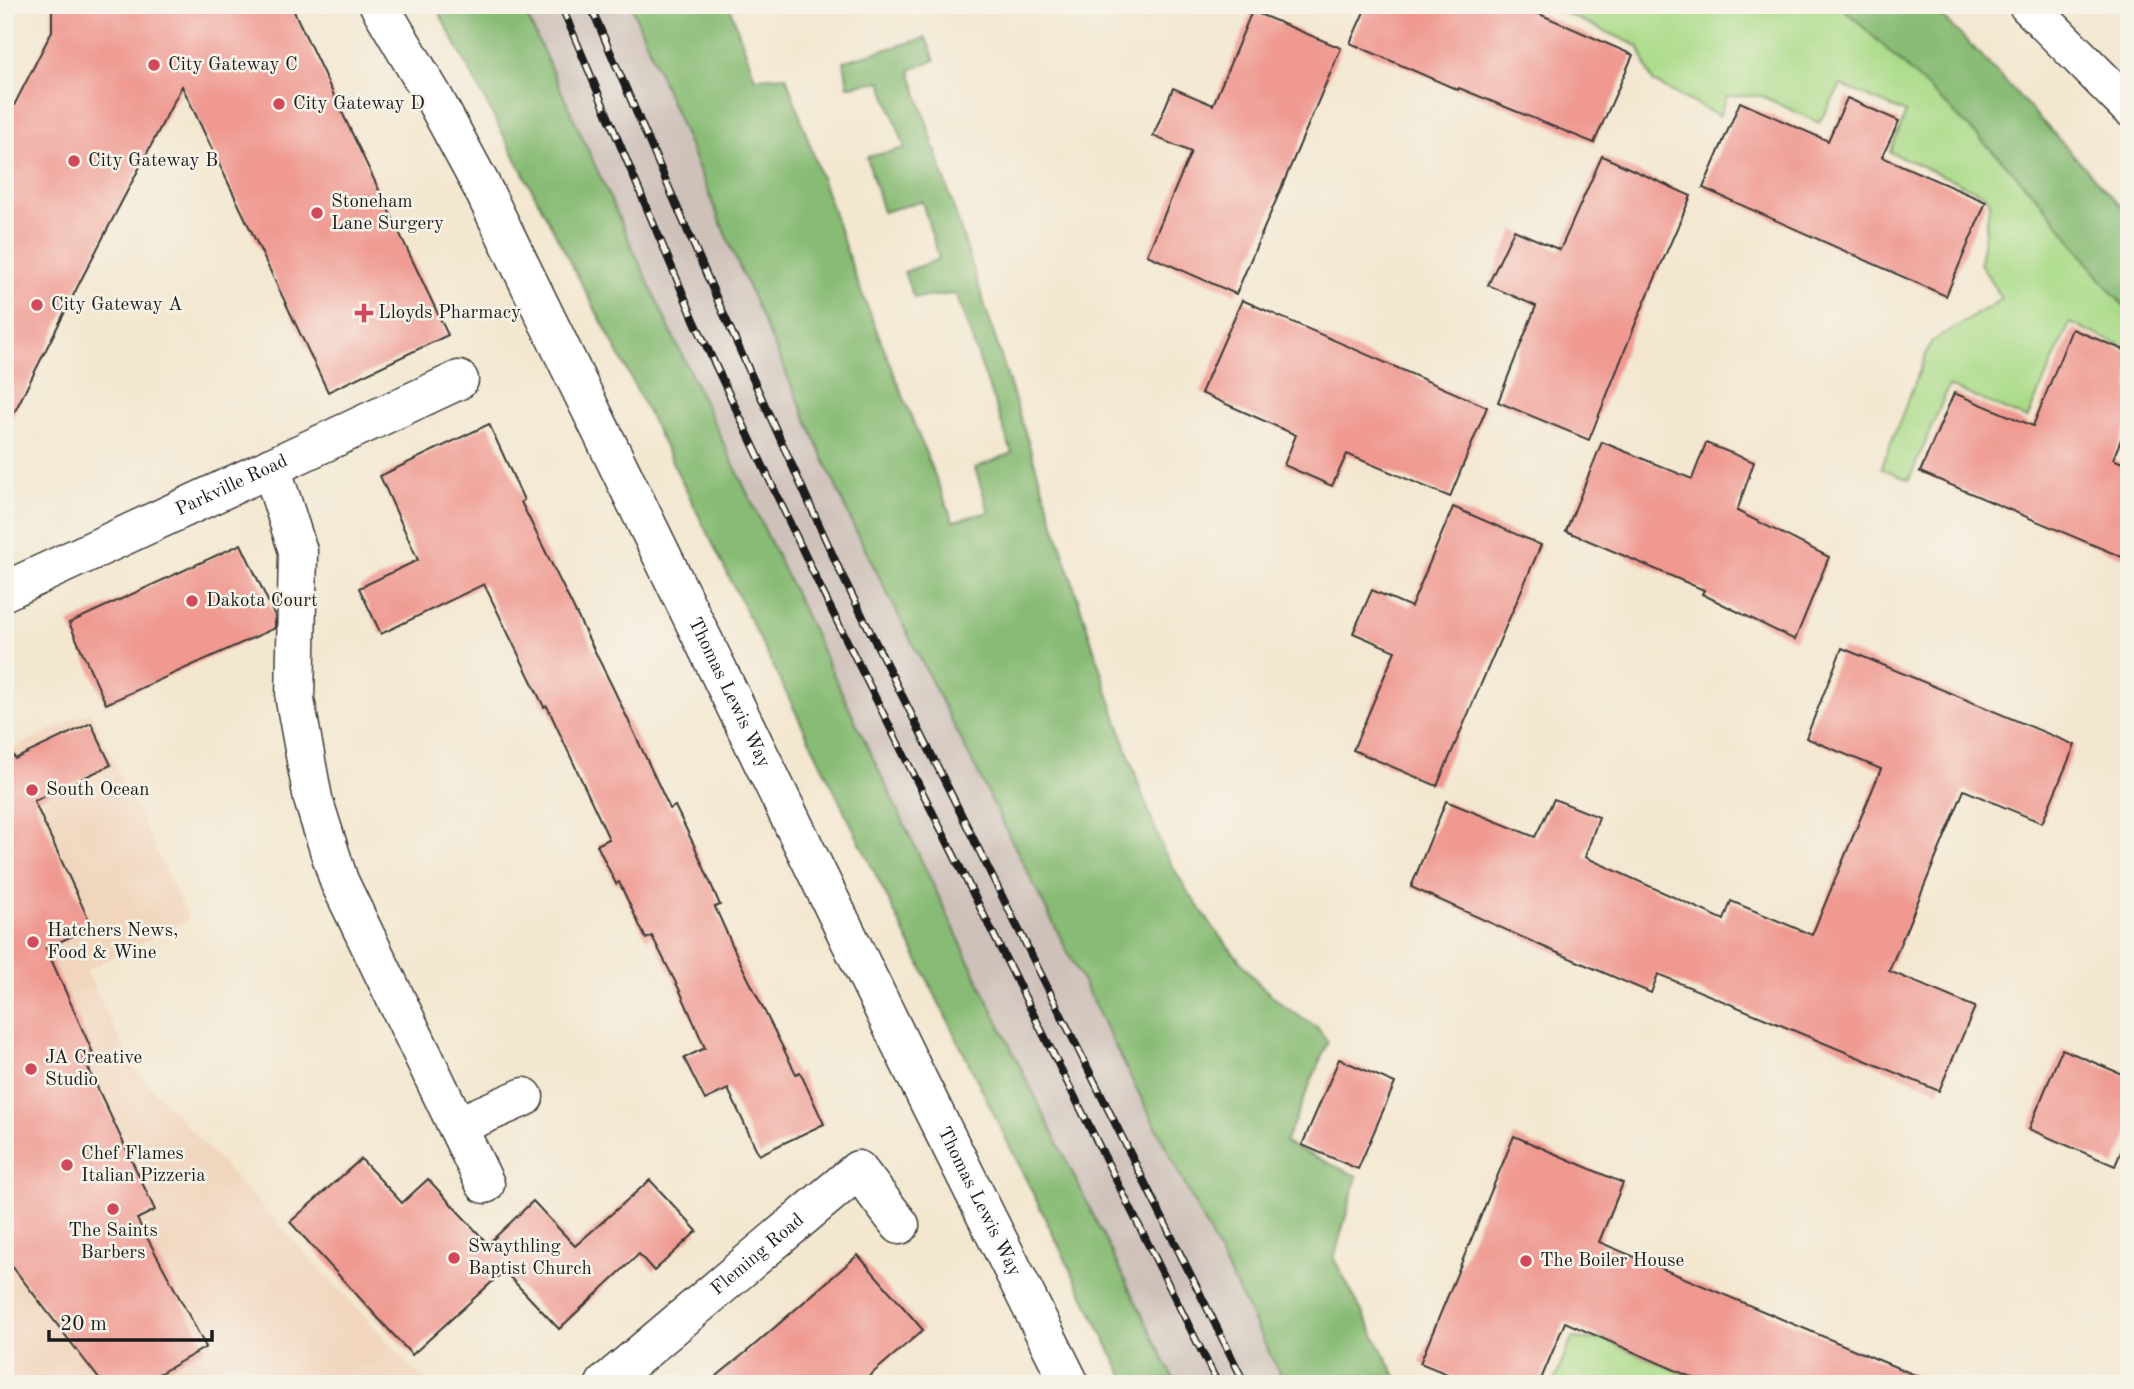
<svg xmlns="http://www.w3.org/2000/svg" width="2134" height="1389" font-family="'Old Standard TT',serif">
<rect width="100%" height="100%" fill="#f7f3e8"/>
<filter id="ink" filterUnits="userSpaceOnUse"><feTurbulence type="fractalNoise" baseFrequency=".0143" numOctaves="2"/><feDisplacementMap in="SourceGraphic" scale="14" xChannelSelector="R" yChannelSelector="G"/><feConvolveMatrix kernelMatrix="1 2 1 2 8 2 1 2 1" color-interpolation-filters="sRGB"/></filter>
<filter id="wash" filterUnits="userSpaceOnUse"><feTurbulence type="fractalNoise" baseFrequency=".00686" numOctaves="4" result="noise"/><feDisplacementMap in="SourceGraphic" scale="28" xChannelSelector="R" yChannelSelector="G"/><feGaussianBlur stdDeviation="1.57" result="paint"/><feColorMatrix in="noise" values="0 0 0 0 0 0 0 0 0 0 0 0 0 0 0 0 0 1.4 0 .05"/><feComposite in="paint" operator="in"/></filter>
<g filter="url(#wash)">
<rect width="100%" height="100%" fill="#f3e7d0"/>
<polygon fill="#f1d5bd" points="90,712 189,920 86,970 133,1068 427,1384 5,1384 5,752"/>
<polygon fill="#cec1ba" points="522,5 631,5 735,257 853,525 1285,1384 1176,1384 991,1007 677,345"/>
<g fill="#abdb89" stroke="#647c52" stroke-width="2">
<path d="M1547 5H1840C1905 66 1971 126 2031 191 2066 229 2092 274 2129 311V349L2070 323 2027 419 1949 386 1909 480 1881 468 1931 342 2002 299 1980 263 1990 201 1982 193 1890 152 1906 113 1841 85 1819 123 1762 96H1727L1719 116 1653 82 1638 46Z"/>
<polygon points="1572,1338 1605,1340 1707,1384 1553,1384"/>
</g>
<g fill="#88bb75" stroke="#526c48" stroke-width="2">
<polygon points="435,5 522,5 677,345 991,1007 1176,1384 1127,1384 625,366"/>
<polygon points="631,5 729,5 755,78 786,76 857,281 953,521 989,512 975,468 1012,453 956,294 914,298 904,272 939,259 922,201 883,212 867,157 905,148 881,81 848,86 844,61 926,38 935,60 910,70 1104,681 1141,791 1164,852 1188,892 1221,938 1260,985 1284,1006 1317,1027 1328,1042 1285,1143 1357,1176 1334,1259 1400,1384 1285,1384 853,525 735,257"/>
<path d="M1840 5H1930L1979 53 2129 215V311C2092 274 2066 229 2031 191 1971 126 1904 66 1840 5Z"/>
</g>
<g id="blocks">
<g fill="#ef9991">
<polygon points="52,5 291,5 448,335 328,392 182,86 83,276 5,431 5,123 52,31"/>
<polygon points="1367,5 1519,5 1633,55 1594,143 1459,88 1458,90 1350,43"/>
<polygon points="1252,11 1341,48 1236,294 1147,255 1191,152 1153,136 1173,88 1213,105"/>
<polygon points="1847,98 1899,121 1882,157 1986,202 1946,296 1703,188 1740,102 1828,141"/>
<polygon points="1602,156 1691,196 1637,320 1589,440 1498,402 1536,306 1488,285 1514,230 1560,250"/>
<polygon points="1242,300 1487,407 1450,497 1347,454 1332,486 1284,465 1296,435 1201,393"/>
<polygon points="2072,329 2129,352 2129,420 2113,459 2129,466 2129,560 1920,472 1954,393 2033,426"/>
<polygon points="489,424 524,500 521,502 614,690 670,809 675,806 694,845 720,905 715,907 739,960 796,1074 800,1072 824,1124 759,1155 728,1089 705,1100 684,1058 705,1048 680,991 652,936 646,939 619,882 616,884 597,845 609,839 547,706 544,707 484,584 381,634 359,588 418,560 380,476"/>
<polygon points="1602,442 1692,479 1706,443 1754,462 1737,511 1829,557 1795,640 1702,594 1704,590 1566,531"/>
<polygon points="1453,507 1541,545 1437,786 1353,750 1395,651 1353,633 1372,590 1411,607"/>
<polygon points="241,544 275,616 275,628 106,704 69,623"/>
<polygon points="1842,648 2075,745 2042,823 1964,790 1889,971 1975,1007 1939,1091 1658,974 1651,993 1544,947 1411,887 1446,801 1535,837 1554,799 1599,817 1585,857 1724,920 1731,901 1812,935 1881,769 1806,738"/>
<polygon points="91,723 111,765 34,801 92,927 46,948 93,1053 83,1057 155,1210 137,1219 206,1347 141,1384 103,1384 5,1257 5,737 15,759"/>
<polygon points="2062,1049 2129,1077 2129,1133 2115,1166 2029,1129"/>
<polygon points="1339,1059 1395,1083 1358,1169 1302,1145"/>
<polygon points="1514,1136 1623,1183 1599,1242 1936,1384 1707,1384 1565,1322 1539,1384 1472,1384 1420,1363"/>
<polygon points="361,1159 402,1203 428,1179 488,1244 533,1201 575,1246 650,1180 697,1231 654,1271 639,1254 559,1329 504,1271 412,1355 290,1222"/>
<polygon points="858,1255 923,1330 860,1384 707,1384 751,1348"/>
</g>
</g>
</g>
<g filter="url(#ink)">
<use href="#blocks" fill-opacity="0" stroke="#3c3a37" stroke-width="2"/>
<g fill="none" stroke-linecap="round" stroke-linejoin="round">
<g stroke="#3c3a37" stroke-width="41">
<g id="minor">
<polyline points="2028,5 2129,107"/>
<polyline points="271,467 298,551 295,700 313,799 339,881 485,1184"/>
<path id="s1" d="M5 591 459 380"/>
<polyline points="457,1126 524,1097"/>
<path id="s2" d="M605 1384 858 1170 900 1225"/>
</g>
</g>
<g stroke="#3c3a37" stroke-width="41">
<g id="major">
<path id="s3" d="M379 5 434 98 482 187 920 1084 1070 1384"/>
</g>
</g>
<use href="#minor" stroke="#fff" stroke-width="38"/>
<use href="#major" stroke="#fff" stroke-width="38"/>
<g stroke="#1c1c1c" stroke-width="8">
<g id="rail">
<polyline points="561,5 695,322 822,591 1218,1384"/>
<polyline points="590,5 720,306 839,569 1245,1384"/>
</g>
</g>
<use href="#rail" stroke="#f7f3e8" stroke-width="5" stroke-dasharray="16" stroke-linecap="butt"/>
</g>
</g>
<g fill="#d1495b" stroke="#f7f3e8" stroke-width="2.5">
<circle cx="154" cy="65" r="7"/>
<circle cx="279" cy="104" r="7"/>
<circle cx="74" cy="161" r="7"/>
<circle cx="317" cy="213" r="7"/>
<circle cx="37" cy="305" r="7"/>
<path d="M360.5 302.5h7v7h7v7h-7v7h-7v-7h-7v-7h7z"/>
<circle cx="192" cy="601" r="7"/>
<circle cx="32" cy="790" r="7"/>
<circle cx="33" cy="942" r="7"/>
<circle cx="31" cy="1069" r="7"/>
<circle cx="67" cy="1165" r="7"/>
<circle cx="113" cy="1209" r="7"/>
<circle cx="454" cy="1258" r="7"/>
<circle cx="1526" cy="1261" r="7"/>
</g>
<g text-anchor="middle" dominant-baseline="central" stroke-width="5" stroke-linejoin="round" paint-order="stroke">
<g font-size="19" fill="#1c1c1c" stroke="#f7f3e8" text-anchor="start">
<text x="168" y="65">City Gateway C</text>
<text x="293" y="104">City Gateway D</text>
<text x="88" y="161">City Gateway B</text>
<text x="331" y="202">Stoneham<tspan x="331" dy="22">Lane Surgery</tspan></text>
<text x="51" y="305">City Gateway A</text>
<text x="378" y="313">Lloyds Pharmacy</text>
<text x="206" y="601">Dakota Court</text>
<text x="46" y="790">South Ocean</text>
<text x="47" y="931">Hatchers News,<tspan x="47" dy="22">Food &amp; Wine</tspan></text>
<text x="45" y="1058">JA Creative<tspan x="45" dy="22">Studio</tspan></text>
<text x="81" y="1154">Chef Flames<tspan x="81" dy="22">Italian Pizzeria</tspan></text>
<text x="113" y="1231" text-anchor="middle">The Saints<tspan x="113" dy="22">Barbers</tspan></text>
<text x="468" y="1247">Swaythling<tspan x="468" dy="22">Baptist Church</tspan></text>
<text x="1540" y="1261">The Boiler House</text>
</g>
<g font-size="19" fill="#1c1c1c" stroke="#f7f3e8">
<text stroke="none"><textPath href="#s1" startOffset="250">Parkville Road</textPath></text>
<text stroke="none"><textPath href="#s3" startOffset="772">Thomas Lewis Way</textPath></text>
<text stroke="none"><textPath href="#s3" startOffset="1339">Thomas Lewis Way</textPath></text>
<text stroke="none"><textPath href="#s2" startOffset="200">Fleming Road</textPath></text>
</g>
</g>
<rect width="2134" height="1389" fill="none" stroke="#f7f3e8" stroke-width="28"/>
<path d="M49 1330v10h163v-10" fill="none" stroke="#1c1c1c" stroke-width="3.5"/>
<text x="60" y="1330" font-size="21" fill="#1c1c1c" stroke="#f7f3e8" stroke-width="5" paint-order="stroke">20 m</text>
</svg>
